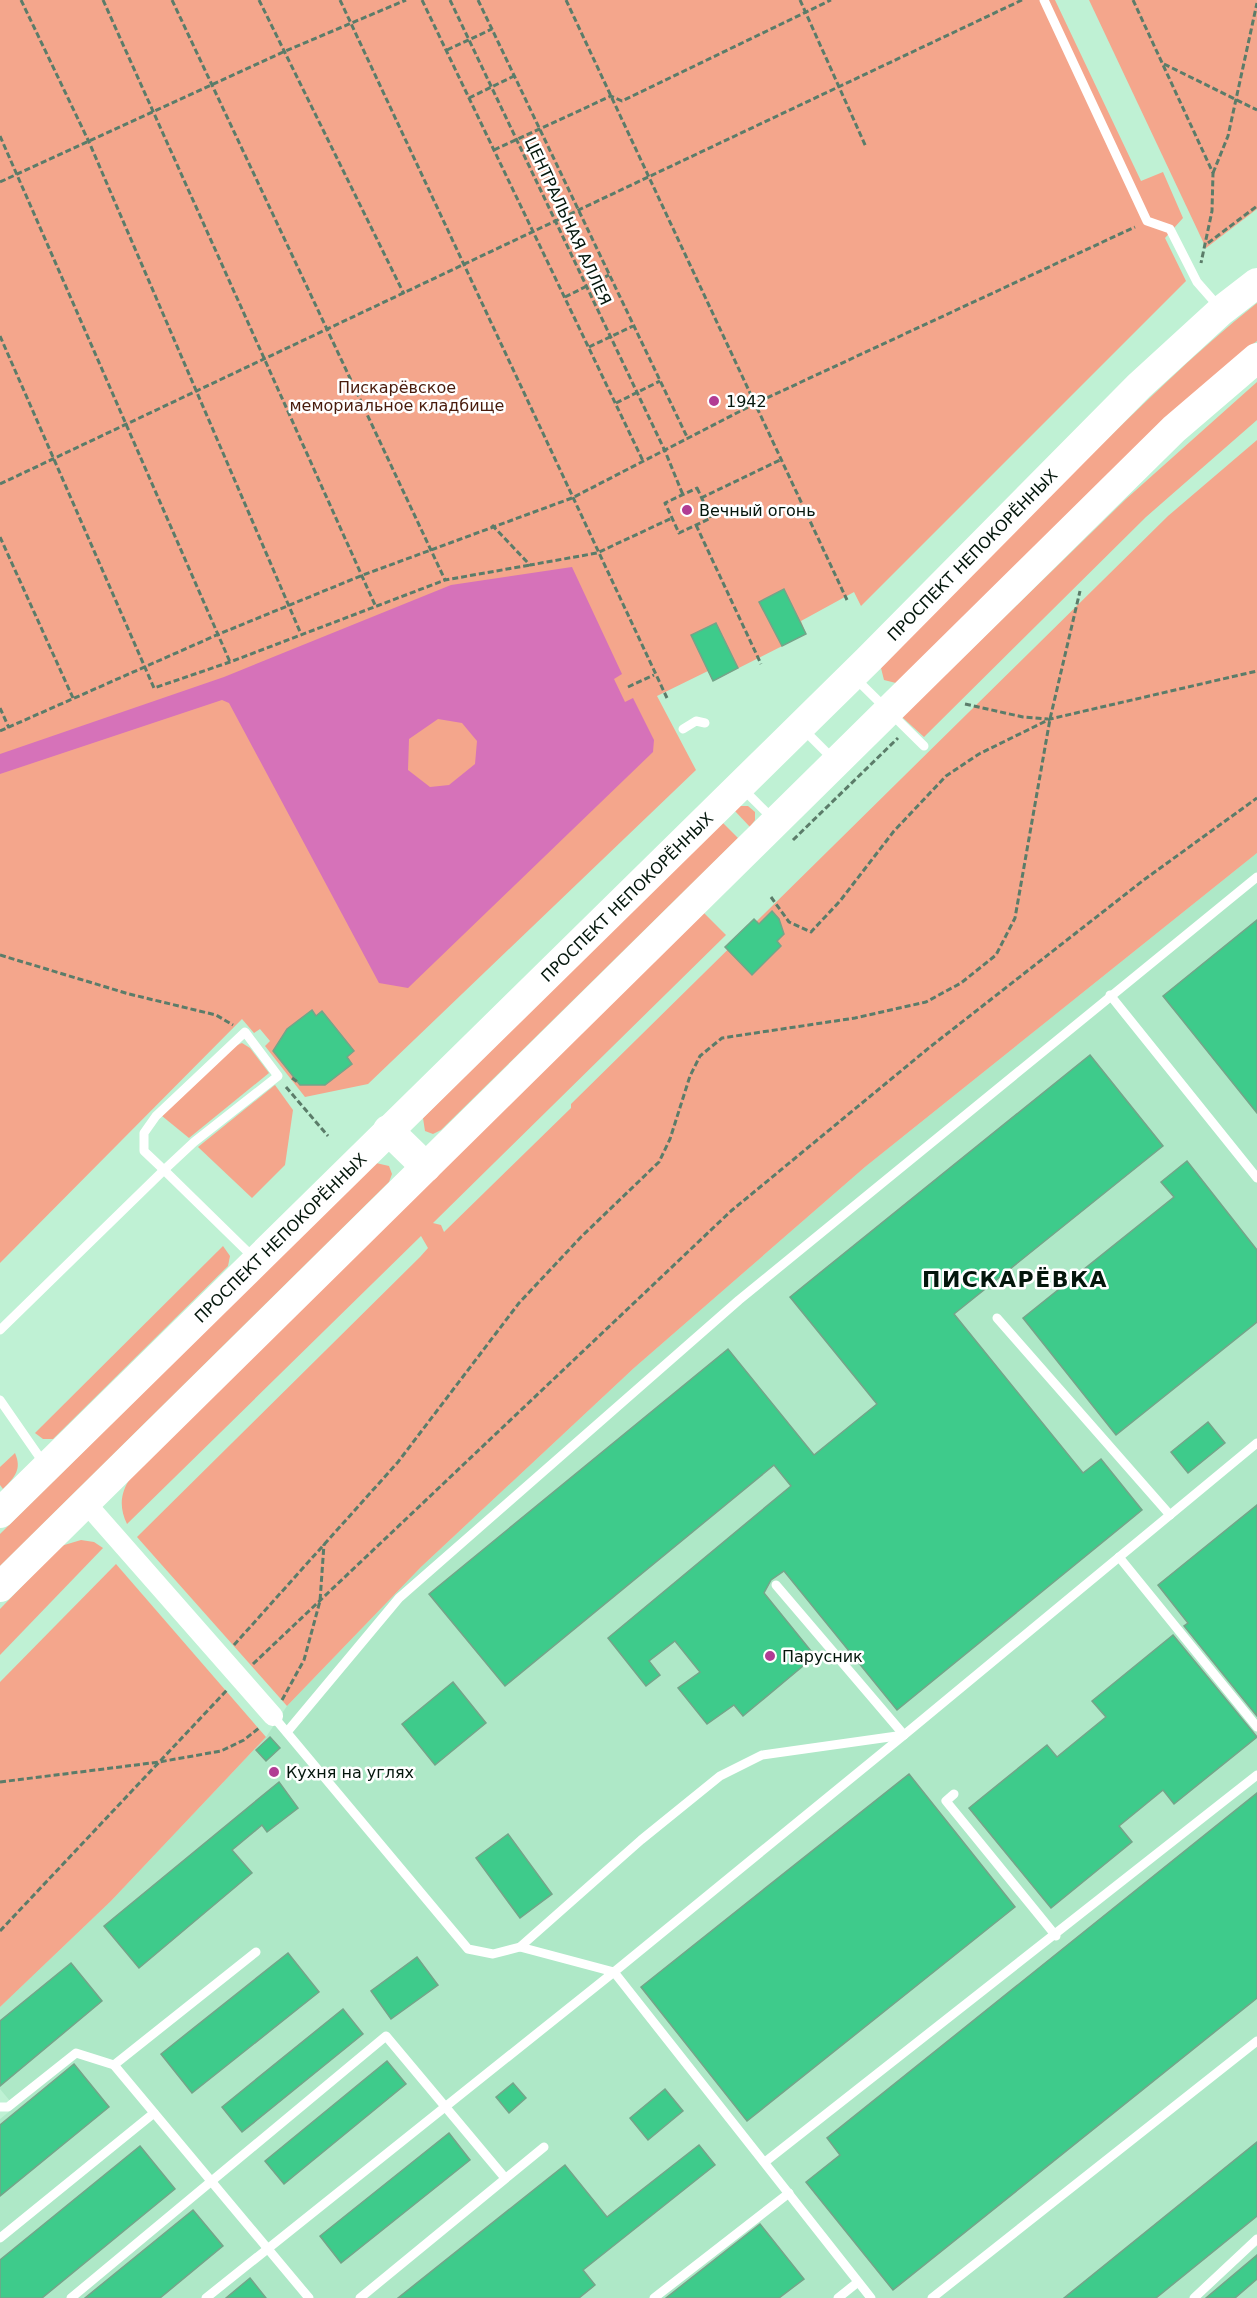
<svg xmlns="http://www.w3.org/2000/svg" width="1257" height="2298" font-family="'DejaVu Sans',sans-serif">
<rect width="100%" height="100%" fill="#bff1d4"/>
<polygon fill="#aee8c7" points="1257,853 1257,2298 0,2298 0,2119 15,2107 0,2089 0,2007 111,1901 266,1737 287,1706 421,1567 634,1368 865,1167"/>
<g fill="#f4a68c">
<polygon points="0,0 1055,0 1141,181 1163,172 1183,218 1165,238 1186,281 861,606 854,592 801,621 806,634 713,681 708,671 657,696 696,770 368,1084 305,1097 265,1046 270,1041 260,1029 254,1033 242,1019 0,1263"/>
<polygon points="1089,0 1257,0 1257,209 1206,248"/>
<path d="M1257 303V341L1236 357 896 683 884 680 881 668C946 600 1012 533 1079 467 1137 410 1194 353 1257 303Z"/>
<polygon points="1257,382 1257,420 1146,517 924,737 902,717 1126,499"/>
<path d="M1257 440V853L865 1167 634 1368 421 1567 287 1706 137 1537 420 1257 428 1248 421 1236 127 1524C119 1507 120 1493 131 1477L704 913 726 935 433 1223 441 1225 444 1232 571 1108V1104L1168 516Z"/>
<polygon points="740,806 748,806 755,812 755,820 750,827 734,810"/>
<polygon points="722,822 738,838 441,1130 433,1134 425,1131 423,1118"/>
<polygon points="242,1043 250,1048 269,1073 189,1138 162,1116 235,1046"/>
<polygon points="275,1085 293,1110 285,1165 252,1198 198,1147"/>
<polygon points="376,1163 389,1166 392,1174 389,1182 0,1566 0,1534"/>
<polygon points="223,1246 230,1256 228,1266 53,1439 43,1439 35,1433"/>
<path d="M15 1453C22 1469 15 1477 3 1489L0 1485V1467Z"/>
<polygon points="81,1540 94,1542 103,1548 0,1655 0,1609 61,1546"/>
<polygon points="116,1564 266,1737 111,1901 0,2007 0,1682"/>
</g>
<path fill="#d672b9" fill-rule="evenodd" d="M572 567 622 674 614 679 625 702 633 698 654 740 653 752 408 988 379 983 229 703 222 700 0 774V754L224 677 451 585ZM438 719 462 723 477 741 475 764 449 785 430 787 408 770 409 739Z"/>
<g fill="#3ecb8b" stroke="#74a489" stroke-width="1.5">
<polygon points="784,589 806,634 782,646 759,602"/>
<polygon points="716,623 738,668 713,681 691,635"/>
<polygon points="772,911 779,919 784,934 777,941 781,946 752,975 725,947 754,919 759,924"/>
<polygon points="1257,920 1257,1113 1163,996"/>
<polygon points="312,1010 316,1016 322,1011 354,1051 347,1057 352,1064 325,1085 300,1085 273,1051 287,1029"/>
<polygon points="1090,1055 1163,1146 954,1314 1083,1473 1101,1459 1142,1510 897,1710 784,1571 771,1580 764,1593 815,1656 743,1716 734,1705 707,1724 678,1688 700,1672 675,1641 649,1661 660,1675 646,1686 608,1638 791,1486 774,1465 505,1686 429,1594 728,1349 814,1455 877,1404 790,1297"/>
<polygon points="1187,1161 1257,1250 1257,1322 1116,1435 1023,1318 1174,1197 1161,1182"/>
<polygon points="1208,1422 1225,1443 1188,1473 1171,1452"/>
<polygon points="1257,1505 1257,1716 1184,1626 1188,1623 1158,1585"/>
<polygon points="1173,1635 1257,1737 1174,1804 1163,1790 1119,1826 1132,1842 1051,1908 969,1808 1047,1745 1057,1757 1106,1717 1092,1701"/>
<polygon points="453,1682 486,1723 435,1765 402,1724"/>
<polygon points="270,1737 280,1748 266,1761 256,1750"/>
<polygon points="909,1774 1015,1907 747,2121 641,1987"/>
<polygon points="279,1782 298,1808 267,1832 262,1825 232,1850 252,1873 139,1968 104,1926"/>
<polygon points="1257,1793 1257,1998 893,2290 806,2182 840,2155 827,2138"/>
<polygon points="508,1834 552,1894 520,1918 476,1858"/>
<polygon points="288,1953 319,1992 192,2093 161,2054"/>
<polygon points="417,1957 438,1985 391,2019 371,1991"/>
<polygon points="71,1963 102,2001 0,2086 0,2021"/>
<polygon points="343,2009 363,2034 242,2132 222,2107"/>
<polygon points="387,2061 406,2084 284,2184 265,2161"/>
<polygon points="74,2064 109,2107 0,2196 0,2125"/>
<polygon points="513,2083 526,2098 509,2113 496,2097"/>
<polygon points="665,2089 683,2111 648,2140 630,2118"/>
<polygon points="449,2133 470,2160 341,2263 320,2236"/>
<polygon points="1257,2142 1257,2216 1156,2298 1064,2298"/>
<polygon points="699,2145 715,2165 583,2270 595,2285 579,2298 398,2298 565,2165 607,2217"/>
<polygon points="140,2146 175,2189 42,2298 0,2298 0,2260"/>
<polygon points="193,2210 223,2246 160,2298 85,2298"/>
<polygon points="760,2224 804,2279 779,2298 666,2298"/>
<polygon points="1257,2255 1257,2279 1235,2298 1206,2298"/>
<polygon points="250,2278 266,2298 226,2298"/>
</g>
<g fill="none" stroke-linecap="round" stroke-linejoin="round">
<g stroke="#5b7c69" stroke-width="3" stroke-dasharray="6 3" stroke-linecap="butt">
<polyline points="21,0 89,142 301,634"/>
<polyline points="103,0 375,605"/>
<polyline points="172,0 445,580"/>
<polyline points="259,0 404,294"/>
<polyline points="340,0 667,698"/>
<polyline points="422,0 643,461"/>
<polyline points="450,0 665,451 683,495"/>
<polyline points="478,0 688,439"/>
<polyline points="566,0 847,600"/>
<polyline points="800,0 866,147"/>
<polyline points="1133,0 1213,173 1212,211 1201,263"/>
<polyline points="447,50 492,29"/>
<polyline points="1164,64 1257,110"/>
<polyline points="469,98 514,76"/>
<polyline points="0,136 230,662"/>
<polyline points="494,150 611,96 622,101 831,0"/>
<polyline points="1213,173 1228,136 1257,3"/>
<polyline points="0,182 283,52 406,0"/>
<polyline points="1208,243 1257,206"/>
<polyline points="565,297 609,275"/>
<polyline points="0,336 154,688 230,662 445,580 530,565"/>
<polyline points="589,347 633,326"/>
<polyline points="616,403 660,381"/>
<polyline points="0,484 1022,0"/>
<polygon points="697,488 711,518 679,533 665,503"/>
<polyline points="701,498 780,460"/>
<polyline points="492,525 530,565 597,553 672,518"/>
<polyline points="696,525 761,664"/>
<polyline points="0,537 73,698"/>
<polyline points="628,687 654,675"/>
<polyline points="965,704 1023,717 1048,719"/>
<polyline points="0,708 9,728"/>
<polyline points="0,731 219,634 363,575 572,498 756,403 1135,227"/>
<polyline points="793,840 898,738"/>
<polyline points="771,897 789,922 811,932 840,901 894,831 946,776 979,754 1050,719 1257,671"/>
<polyline points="0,955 129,994 216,1015 233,1025"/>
<polyline points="292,1078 299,1083"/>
<polyline points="286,1087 328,1136"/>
<polyline points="234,1645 398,1462 519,1303 581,1237 659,1162 670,1139 690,1076 700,1056 722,1038 855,1018 926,1002 961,983 996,955 1015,918 1050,719 1080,591"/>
<polyline points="253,1664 731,1211 930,1047 1145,879 1257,798"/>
<polyline points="282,1700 304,1660 320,1601 324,1544"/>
<polyline points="0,1782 159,1762 221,1751 244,1740 259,1728"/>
<polyline points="0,1931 227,1690"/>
</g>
<g stroke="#fff" stroke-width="9">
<polyline points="1044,0 1147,221 1170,229 1197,282 1219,307"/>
<polyline points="855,678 924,746"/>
<polyline points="802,728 833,759"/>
<polyline points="683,729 696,721 705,723"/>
<polyline points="742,788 773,819"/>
<polyline points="1110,995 1257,1178"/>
<polygon points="245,1032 278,1076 194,1142 164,1170 144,1151 144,1133 156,1116"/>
<polyline points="997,1318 1170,1515"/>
<polyline points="0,1330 164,1170 253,1257"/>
<polyline points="0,1400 45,1465"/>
<polyline points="1119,1557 1257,1727"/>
<polyline points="273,1716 468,1949 493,1954 520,1947 641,1840 720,1776 762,1755 904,1735 1257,1443"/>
<polyline points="287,1732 399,1598 739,1300 1257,877"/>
<polyline points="954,1794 946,1801 1056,1936"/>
<polyline points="520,1947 614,1972 904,1735 776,1585"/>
<polyline points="114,2065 256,1952"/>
<polyline points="0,2107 8,2107 76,2053 114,2065 309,2298"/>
<polyline points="765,2162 1257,1775"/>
<polyline points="0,2238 154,2113"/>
<polyline points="71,2298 386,2036 505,2178"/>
<polyline points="206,2298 614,1972 871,2298"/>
<polyline points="360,2298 544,2147"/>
<polyline points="654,2298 789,2193"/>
<polyline points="838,2298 858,2282"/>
<polyline points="932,2298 1257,2041"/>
<polyline points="1194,2298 1257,2239"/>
</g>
<polyline stroke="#fff" stroke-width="20" points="85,1502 273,1716"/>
<g stroke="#fff" stroke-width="30">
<polyline points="388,1130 426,1167"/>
<path id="s1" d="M0 1513 868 660 1139 386 1222 310 1257 283"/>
<polyline points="0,1587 1174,429 1257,358"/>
</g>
</g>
<g fill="#b13c94" stroke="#fff" stroke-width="2">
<circle cx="714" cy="401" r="6"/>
<circle cx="687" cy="510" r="6"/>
<circle cx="770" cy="1656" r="6"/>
<circle cx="274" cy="1772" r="6"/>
</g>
<g text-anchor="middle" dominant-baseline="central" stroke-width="5" stroke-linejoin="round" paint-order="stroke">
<g font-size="16" fill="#04160c" stroke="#fff">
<text transform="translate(568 221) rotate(65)">ЦЕНТРАЛЬНАЯ АЛЛЕЯ</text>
<text stroke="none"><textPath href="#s1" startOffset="1365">ПРОСПЕКТ НЕПОКОРЁННЫХ</textPath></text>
<text stroke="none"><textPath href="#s1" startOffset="879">ПРОСПЕКТ НЕПОКОРЁННЫХ</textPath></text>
<text stroke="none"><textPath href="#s1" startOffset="393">ПРОСПЕКТ НЕПОКОРЁННЫХ</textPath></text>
</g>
<g font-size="16" fill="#481b0c" stroke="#fff">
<text x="397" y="387">Пискарёвское<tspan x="397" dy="18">мемориальное кладбище</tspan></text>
</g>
<g font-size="16" fill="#04160c" stroke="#fff" text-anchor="start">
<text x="726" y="401">1942</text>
<text x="699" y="510">Вечный огонь</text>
<text x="782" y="1656">Парусник</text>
<text x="286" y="1772">Кухня на углях</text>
</g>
<g font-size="22" font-weight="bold" letter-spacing="1.5" fill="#04160c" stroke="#fff">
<text x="1015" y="1279">ПИСКАРЁВКА</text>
</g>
</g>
</svg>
